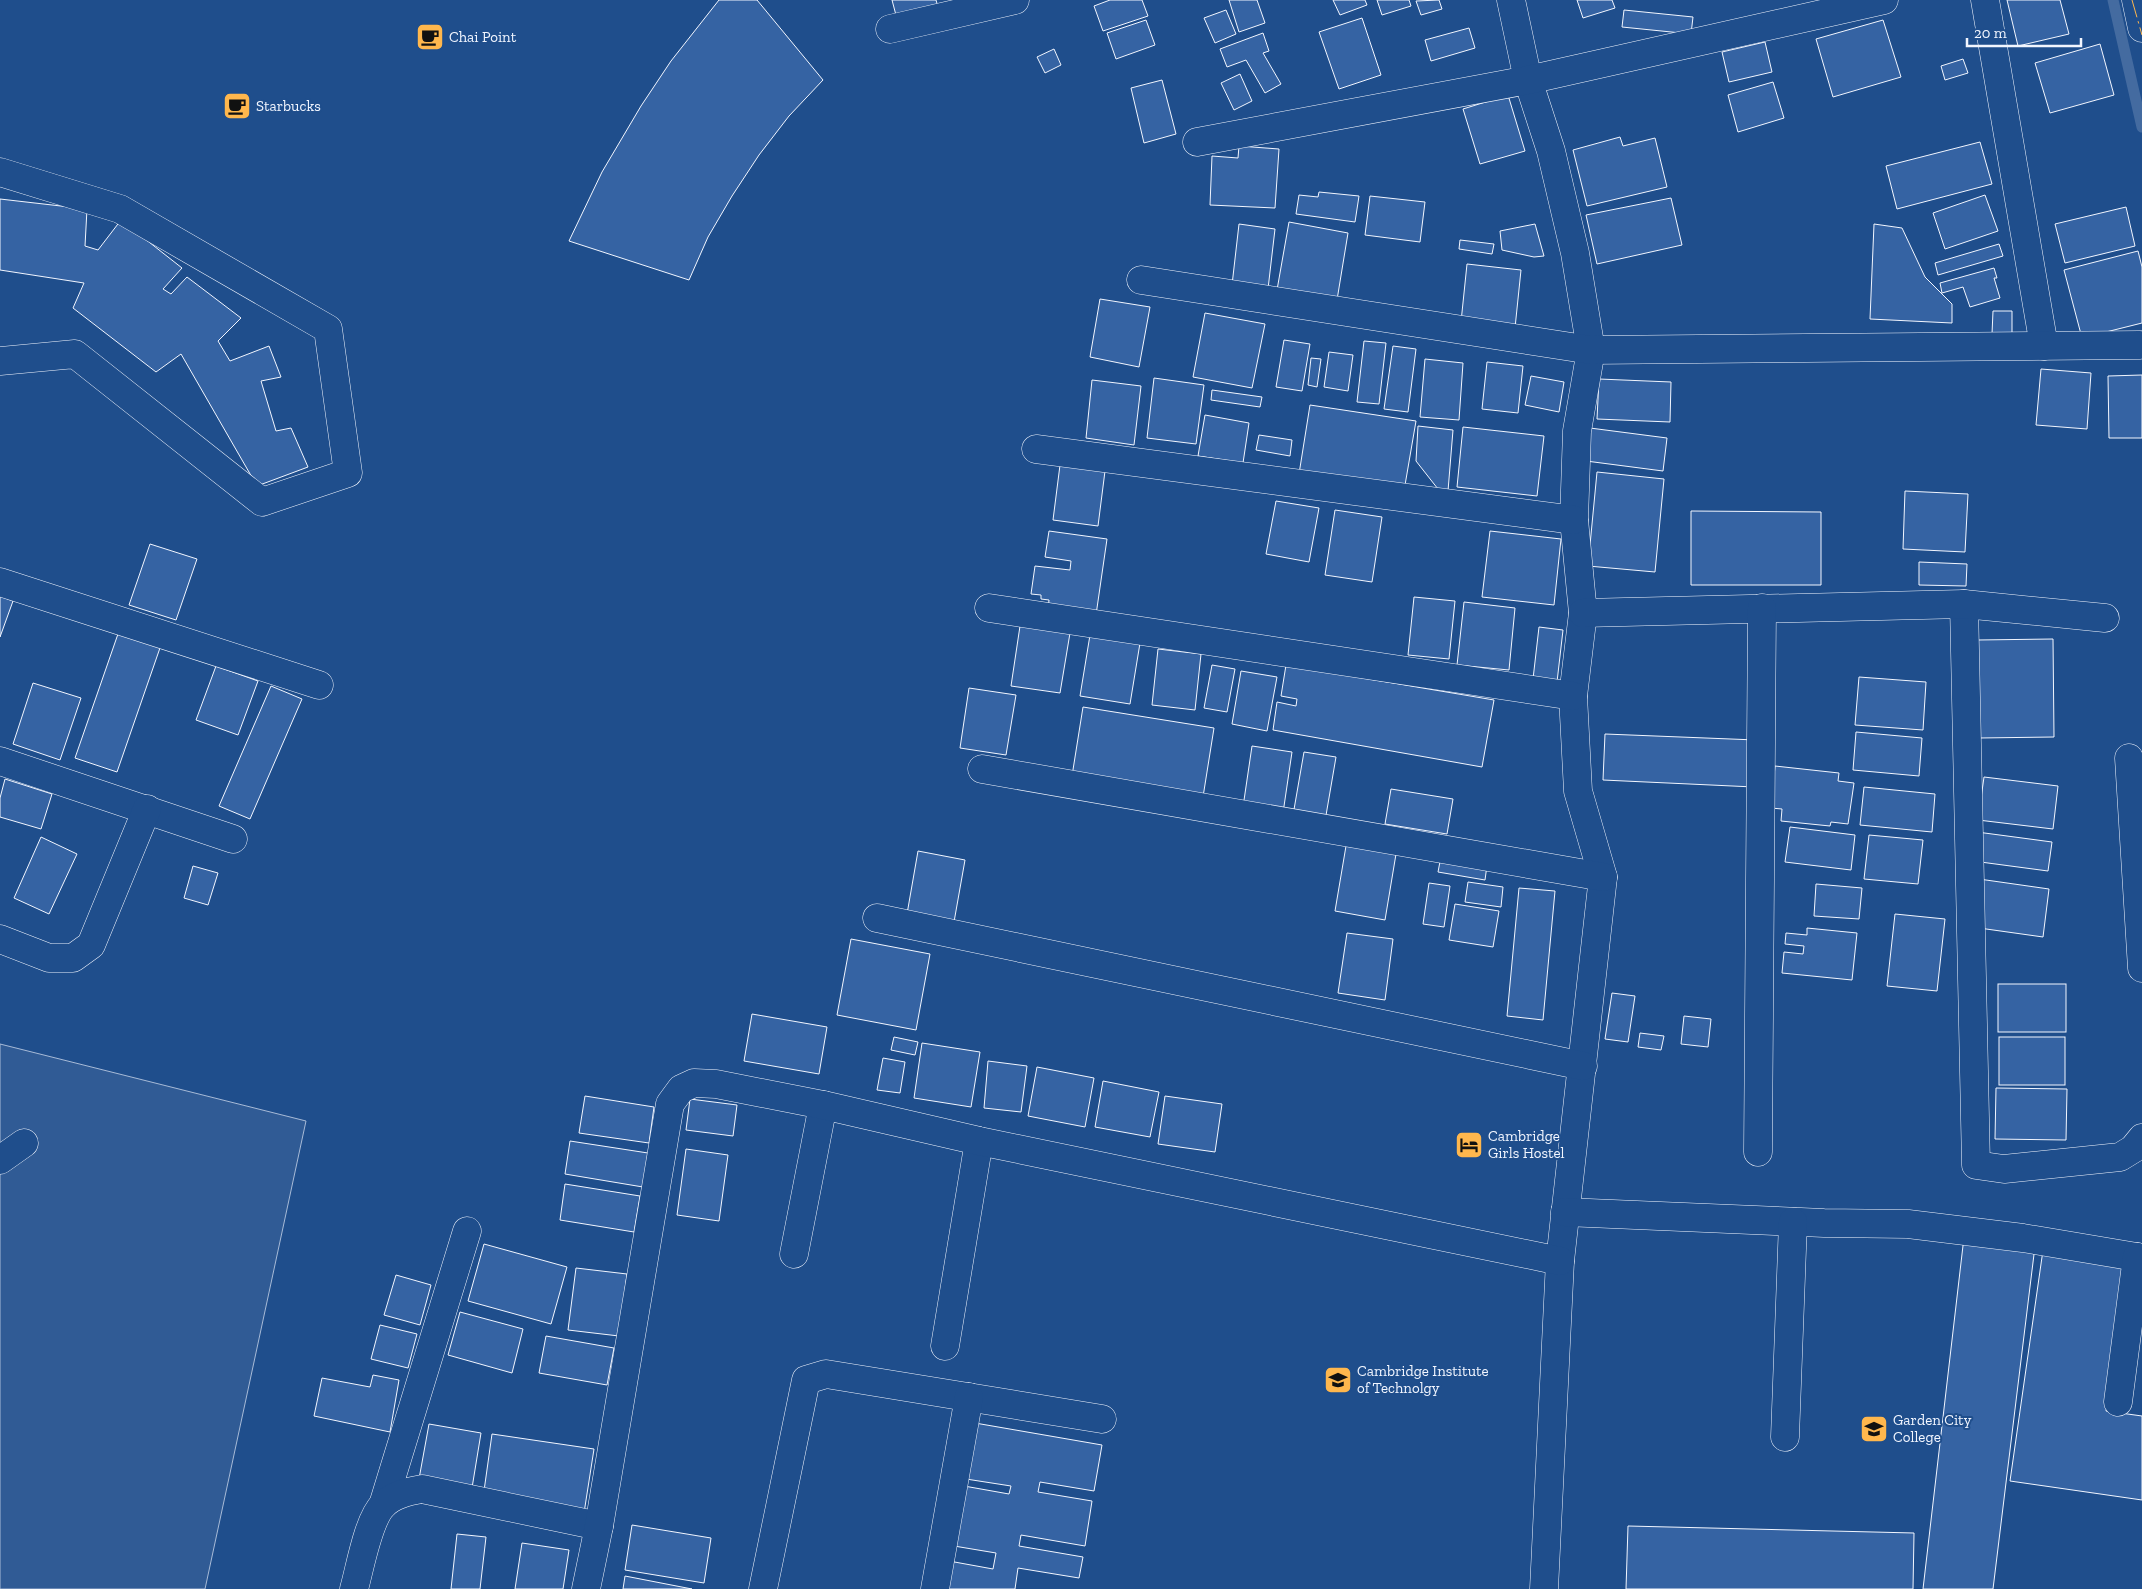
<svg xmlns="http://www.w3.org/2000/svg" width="2142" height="1589" font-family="'Zilla Slab',serif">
<rect width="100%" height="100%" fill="#1f4e8c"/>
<polygon fill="#305b95" stroke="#a8bbd7" points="0,1044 306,1121 205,1589 0,1589"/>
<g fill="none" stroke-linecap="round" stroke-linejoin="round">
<polyline stroke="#446ba0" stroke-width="11" points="2113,0 2142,127"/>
</g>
<g fill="#3563a3" stroke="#f2f6ff">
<polygon points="719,0 757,0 823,80 789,116 759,155 732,196 708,237 689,280 569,241 602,172 641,106 671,61"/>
<polygon points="892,0 936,0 938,7 897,19"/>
<polygon points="1110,0 1142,0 1148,16 1103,31 1094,6"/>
<polygon points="1229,0 1257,0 1265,23 1239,32"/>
<polygon points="1333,0 1365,0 1367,5 1340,15"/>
<polygon points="1377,0 1409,0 1411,6 1382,15"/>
<polygon points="1439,0 1442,9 1421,15 1416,1"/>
<polygon points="1577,0 1612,0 1615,8 1583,18"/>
<polygon points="2007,0 2060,0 2069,34 2018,46"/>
<polygon points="1226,10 1236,34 1215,43 1204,18"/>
<polygon points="1624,10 1693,17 1691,34 1622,27"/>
<polygon points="1362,18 1381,75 1339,89 1319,32"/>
<polygon points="1146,20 1155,45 1116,59 1107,33"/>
<polygon points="1883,20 1901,77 1833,97 1816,39"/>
<polygon points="1469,28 1475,48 1431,61 1425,40"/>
<polygon points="1263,33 1269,51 1263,53 1281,84 1265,93 1246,60 1227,67 1220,49"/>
<polygon points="1765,42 1772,72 1729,82 1722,52"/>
<polygon points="2100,44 2114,95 2050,113 2035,63"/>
<polygon points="1054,49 1061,65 1045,73 1037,57"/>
<polygon points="1963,59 1968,73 1945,80 1941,66"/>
<polygon points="1240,74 1252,101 1234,110 1221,83"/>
<polygon points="1162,80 1176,134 1144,143 1131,88"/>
<polygon points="1773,82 1784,118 1738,132 1728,95"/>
<polygon points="1508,95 1525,151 1480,164 1463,109"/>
<polygon points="1620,137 1623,146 1655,138 1667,187 1587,206 1573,150"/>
<polygon points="1980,142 1992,184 1897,209 1886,166"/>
<polygon points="1239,146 1279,149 1275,208 1210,205 1212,156 1238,158"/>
<polygon points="1319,192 1359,196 1355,222 1296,214 1299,195 1318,197"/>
<polygon points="1985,195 1998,231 1945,249 1933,213"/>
<polygon points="1370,196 1425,202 1420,242 1365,235"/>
<polygon points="1671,198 1682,245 1597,264 1586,215"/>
<polygon points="0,199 87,209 85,246 98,250 121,220 182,268 163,289 171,294 187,277 241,318 218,341 230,361 269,346 281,377 261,381 276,431 291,428 308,467 257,486 181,354 156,372 73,308 84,283 0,270"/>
<polygon points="2126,207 2135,246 2065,263 2055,224"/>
<polygon points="1289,222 1348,233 1337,300 1277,290"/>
<polygon points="1239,224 1275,229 1268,289 1232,285"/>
<polygon points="1535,224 1544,256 1534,257 1502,250 1500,231"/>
<polygon points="1874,224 1902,228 1925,277 1952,304 1952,323 1870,319"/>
<polygon points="1460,240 1494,244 1492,254 1459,249"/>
<polygon points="1999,244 2003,256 1938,275 1935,263"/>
<polygon points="2138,251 2142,267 2142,323 2082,338 2064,270"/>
<polygon points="1467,264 1521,270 1515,328 1461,322"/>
<polygon points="1994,268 1997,278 1994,278 2000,298 1970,307 1963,287 1942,293 1940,283"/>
<polygon points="1100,299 1150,307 1139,367 1090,357"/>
<polygon points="1993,311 2012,311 2012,335 1992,334"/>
<polygon points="1205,313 1265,324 1252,388 1193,377"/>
<polygon points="1284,340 1310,344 1302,391 1276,387"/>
<polygon points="1364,341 1386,343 1379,404 1357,402"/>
<polygon points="1393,346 1416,349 1408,412 1384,409"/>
<polygon points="1329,352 1353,355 1348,391 1324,387"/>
<polygon points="1311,358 1321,359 1317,387 1308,385"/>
<polygon points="1425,359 1463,363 1459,420 1420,417"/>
<polygon points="1487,362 1523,366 1518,413 1482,409"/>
<polygon points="2041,369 2091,373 2087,429 2036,425"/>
<polygon points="2142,375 2142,438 2109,438 2108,376"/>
<polygon points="1531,376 1564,382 1559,412 1525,405"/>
<polygon points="1154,378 1204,385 1196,444 1147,438"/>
<polygon points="1599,379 1671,382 1670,422 1597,419"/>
<polygon points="1092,380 1141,386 1134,445 1086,438"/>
<polygon points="1212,390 1262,397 1260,407 1211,400"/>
<polygon points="1310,405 1416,421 1404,491 1299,474"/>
<polygon points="1205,415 1249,423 1243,463 1198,456"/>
<polygon points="1418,426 1453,430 1448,491 1438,489 1416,461"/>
<polygon points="1463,427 1544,436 1537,496 1457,487"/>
<polygon points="1590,428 1667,438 1663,471 1586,461"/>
<polygon points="1259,435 1292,440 1290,456 1256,450"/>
<polygon points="1060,465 1105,471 1098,526 1053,520"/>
<polygon points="1597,472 1664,479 1655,572 1588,566"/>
<polygon points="1905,491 1968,494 1965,552 1903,549"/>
<polygon points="1276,501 1319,508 1309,562 1266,554"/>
<polygon points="1335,510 1382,517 1372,582 1325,575"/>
<polygon points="1691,511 1821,512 1821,585 1691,585"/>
<polygon points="1049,531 1107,539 1096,615 1048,609 1049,600 1041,599 1041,595 1031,594 1035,566 1070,570 1071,561 1045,557"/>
<polygon points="1490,531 1561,539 1554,605 1482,597"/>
<polygon points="150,544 197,559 176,620 129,605"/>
<polygon points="1919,562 1967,564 1966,586 1919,585"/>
<polygon points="0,596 13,601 0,637"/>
<polygon points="1414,597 1455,601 1449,659 1408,655"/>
<polygon points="1464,602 1515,608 1509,670 1457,665"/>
<polygon points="1020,626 1070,633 1060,693 1011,686"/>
<polygon points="1539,627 1563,630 1557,682 1533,679"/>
<polygon points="119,631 161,645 117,772 75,758"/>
<polygon points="1090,635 1140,643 1130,704 1080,696"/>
<polygon points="2053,639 2054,737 1979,738 1977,640"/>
<polygon points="1158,649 1201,654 1195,710 1152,705"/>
<polygon points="1212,665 1235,669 1227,712 1204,708"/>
<polygon points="1286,665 1494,700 1482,767 1273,730 1277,702 1296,706 1297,699 1281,696"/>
<polygon points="216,666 258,681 238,735 196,720"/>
<polygon points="1241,671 1277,677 1267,731 1232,724"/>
<polygon points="1859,677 1926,682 1923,730 1855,725"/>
<polygon points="33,683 81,698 60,760 13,744"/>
<polygon points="271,686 302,699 250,819 219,806"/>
<polygon points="969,688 1016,695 1006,755 960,748"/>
<polygon points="1083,707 1214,728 1203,797 1072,776"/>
<polygon points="1856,732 1922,738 1919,776 1853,770"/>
<polygon points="1605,734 1756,740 1754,787 1603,780"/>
<polygon points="1252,746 1292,752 1283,813 1243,807"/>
<polygon points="1304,752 1336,757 1324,827 1292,821"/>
<polygon points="1775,766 1839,773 1838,781 1854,783 1848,824 1831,822 1830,826 1781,821 1782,809 1771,808"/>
<polygon points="1984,777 2058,786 2053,829 1978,820"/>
<polygon points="5,779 52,794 41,829 0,817 0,798"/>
<polygon points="1864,787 1935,794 1932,832 1860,825"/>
<polygon points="1391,789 1453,799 1447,834 1385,824"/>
<polygon points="1790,827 1855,835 1851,870 1785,862"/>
<polygon points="1977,832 2052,842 2048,871 1973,861"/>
<polygon points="1869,835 1923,840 1918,884 1864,879"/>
<polygon points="41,837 77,854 49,914 14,898"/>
<polygon points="1346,846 1396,854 1385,920 1335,911"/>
<polygon points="918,851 965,860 954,922 907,914"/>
<polygon points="1442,851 1488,858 1485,880 1438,872"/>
<polygon points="193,866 218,873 208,905 184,898"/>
<polygon points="1979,879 2049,889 2043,937 1972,927"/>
<polygon points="1468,882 1503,887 1501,907 1465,902"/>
<polygon points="1429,883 1450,886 1444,927 1423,924"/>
<polygon points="1816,884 1862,888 1859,919 1814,916"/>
<polygon points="1519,888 1555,891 1543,1020 1507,1016"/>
<polygon points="1455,904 1499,911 1493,947 1449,940"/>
<polygon points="1895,914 1945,919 1937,991 1887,986"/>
<polygon points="1807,928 1857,933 1852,980 1782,973 1784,952 1803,954 1804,946 1785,944 1786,933 1807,935"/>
<polygon points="1347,933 1393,939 1385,1000 1338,993"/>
<polygon points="851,939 930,954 916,1030 837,1015"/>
<rect x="1998" y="984" width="68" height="48"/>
<polygon points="1612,993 1635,996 1628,1042 1605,1039"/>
<polygon points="752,1014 827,1027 819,1074 744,1061"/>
<polygon points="1684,1016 1711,1019 1708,1047 1681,1044"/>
<polygon points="1640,1033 1664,1036 1661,1050 1638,1047"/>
<polygon points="894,1037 918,1042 915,1055 891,1050"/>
<rect x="1999" y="1037" width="66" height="48"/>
<polygon points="922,1043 980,1052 971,1107 914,1098"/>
<polygon points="883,1058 905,1062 900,1093 877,1090"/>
<polygon points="988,1061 1027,1066 1021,1112 984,1108"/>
<polygon points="1037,1067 1094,1078 1085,1127 1028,1116"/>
<polygon points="1103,1081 1159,1092 1150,1137 1095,1127"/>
<polygon points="1996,1088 2067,1089 2066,1140 1995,1139"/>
<polygon points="585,1096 654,1107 649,1143 579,1133"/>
<polygon points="1165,1096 1222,1104 1215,1152 1158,1144"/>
<polygon points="690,1099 737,1105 733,1136 686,1130"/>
<polygon points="570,1141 648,1153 643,1187 565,1174"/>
<polygon points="686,1149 728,1155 719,1221 677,1215"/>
<polygon points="565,1184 640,1196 634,1232 560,1220"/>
<polygon points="1964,1237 2035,1246 1993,1589 1923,1589"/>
<polygon points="484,1244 567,1267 551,1324 468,1301"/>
<polygon points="2043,1250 2127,1261 2106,1411 2142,1416 2142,1500 2010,1481"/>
<polygon points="576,1268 627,1274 619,1336 568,1330"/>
<polygon points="396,1275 431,1285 420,1325 384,1315"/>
<polygon points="460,1312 523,1329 512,1373 448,1355"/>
<polygon points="380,1325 417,1334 408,1368 371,1359"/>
<polygon points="546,1336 614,1348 607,1385 539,1373"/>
<polygon points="373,1375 399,1380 390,1432 314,1416 322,1378 370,1387"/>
<polygon points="975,1423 1102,1445 1094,1491 1040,1482 1038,1492 1092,1501 1085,1546 1021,1535 1019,1546 1083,1557 1079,1578 1018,1568 1015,1589 944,1589 949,1561 993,1569 996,1553 954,1546 964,1486 1009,1494 1011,1486 966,1479"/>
<polygon points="429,1424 481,1433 472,1488 419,1479"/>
<polygon points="492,1434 594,1449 584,1513 483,1498"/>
<polygon points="632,1525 711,1538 704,1583 625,1570"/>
<polygon points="1628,1526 1914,1533 1913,1589 1626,1589"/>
<polygon points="457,1534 486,1537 480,1589 451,1589"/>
<polygon points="522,1543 569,1550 563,1589 515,1589"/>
<polygon points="625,1576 692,1589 623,1589"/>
</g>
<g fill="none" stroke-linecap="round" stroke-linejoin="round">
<g stroke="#f2f6ff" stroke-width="29">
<g id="minor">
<polyline points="1511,0 1528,80 1551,151 1575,253 1591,350 1577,431 1574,520 1583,613 1573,696 1578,791 1603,877 1560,1261 1544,1589"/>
<polyline points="1985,0 2044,346"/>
<polyline points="2136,0 2142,28"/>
<polyline points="890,29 1015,0"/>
<polyline points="1197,142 1528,80 1884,0"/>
<polyline points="0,172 120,209 328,329 348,473 262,502 75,354 0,361"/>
<polyline points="1141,280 1591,350 2140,345"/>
<polyline points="1036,449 1574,520"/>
<polyline points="0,582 319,685"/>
<polyline points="1964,604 1976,1165 2004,1169 2120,1157 2133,1149 2142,1138"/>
<polyline points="989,608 1573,696"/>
<polyline points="1583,613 1964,604 2105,618"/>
<polyline points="2129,758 2142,968"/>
<polyline points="0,761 233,839"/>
<polyline points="982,769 1603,877"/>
<polyline points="877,918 1583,1066"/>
<polyline points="0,939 49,958 73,958 91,945 147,809"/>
<polyline points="1758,1152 1762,608"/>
<polyline points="0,1160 24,1143"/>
<polyline points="1565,1212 1824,1223 1908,1224 2023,1238 2142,1258"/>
<polyline points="794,1254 823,1105"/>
<polyline points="945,1346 979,1141"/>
<polyline points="2118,1402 2137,1257"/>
<polyline points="1785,1437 1793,1222"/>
<polyline points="383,1505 467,1231"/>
<path d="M354 1589C360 1568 368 1520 383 1505 393 1495 409 1491 422 1489L599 1526"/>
<polyline points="586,1589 599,1526 670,1104 681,1089 694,1083 716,1084 823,1105 979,1141 1560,1261"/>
<polyline points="763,1589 806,1380 826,1374 1102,1419"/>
<polyline points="935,1589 969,1397"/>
</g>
</g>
<use href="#minor" stroke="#1f4e8c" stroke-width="28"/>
<polyline stroke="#ffb74d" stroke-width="1" stroke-dasharray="18 4 2.5 4" stroke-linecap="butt" points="2132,0 2142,35"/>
</g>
<defs>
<g id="cafe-square" transform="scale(1.4375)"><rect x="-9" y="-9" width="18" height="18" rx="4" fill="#ffb74d" stroke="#1f4e8c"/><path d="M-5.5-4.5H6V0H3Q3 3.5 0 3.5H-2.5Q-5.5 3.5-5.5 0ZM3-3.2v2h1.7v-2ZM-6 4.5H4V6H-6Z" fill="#111"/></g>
<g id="hotel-square" transform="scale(1.4375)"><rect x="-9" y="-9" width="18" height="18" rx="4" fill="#ffb74d" stroke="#1f4e8c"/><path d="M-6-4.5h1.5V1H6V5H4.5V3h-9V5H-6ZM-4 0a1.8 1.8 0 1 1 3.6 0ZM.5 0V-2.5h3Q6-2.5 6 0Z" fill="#111"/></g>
<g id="university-square" transform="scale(1.4375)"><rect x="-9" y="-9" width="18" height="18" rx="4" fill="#ffb74d" stroke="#1f4e8c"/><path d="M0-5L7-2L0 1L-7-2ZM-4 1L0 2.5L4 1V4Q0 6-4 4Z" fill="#111"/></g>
</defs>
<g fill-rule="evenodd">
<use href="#cafe-square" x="430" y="37"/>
<use href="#cafe-square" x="237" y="106"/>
<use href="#hotel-square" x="1469" y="1145"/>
<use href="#university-square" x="1338" y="1380"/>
<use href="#university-square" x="1874" y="1429"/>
</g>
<g text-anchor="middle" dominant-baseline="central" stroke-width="4" stroke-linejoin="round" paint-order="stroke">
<g font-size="15" fill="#f2f6ff" stroke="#1f4e8c" text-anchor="start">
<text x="449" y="37">Chai Point</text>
<text x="256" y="106">Starbucks</text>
<text x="1488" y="1136">Cambridge<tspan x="1488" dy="17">Girls Hostel</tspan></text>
<text x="1357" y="1371">Cambridge Institute<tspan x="1357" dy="17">of Technolgy</tspan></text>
<text x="1893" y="1420">Garden City<tspan x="1893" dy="17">College</tspan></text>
</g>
</g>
<path d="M1967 38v8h114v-8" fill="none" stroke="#f2f6ff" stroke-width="2.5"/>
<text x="1974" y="38" font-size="15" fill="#f2f6ff" stroke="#1f4e8c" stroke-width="4" paint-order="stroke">20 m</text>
</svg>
